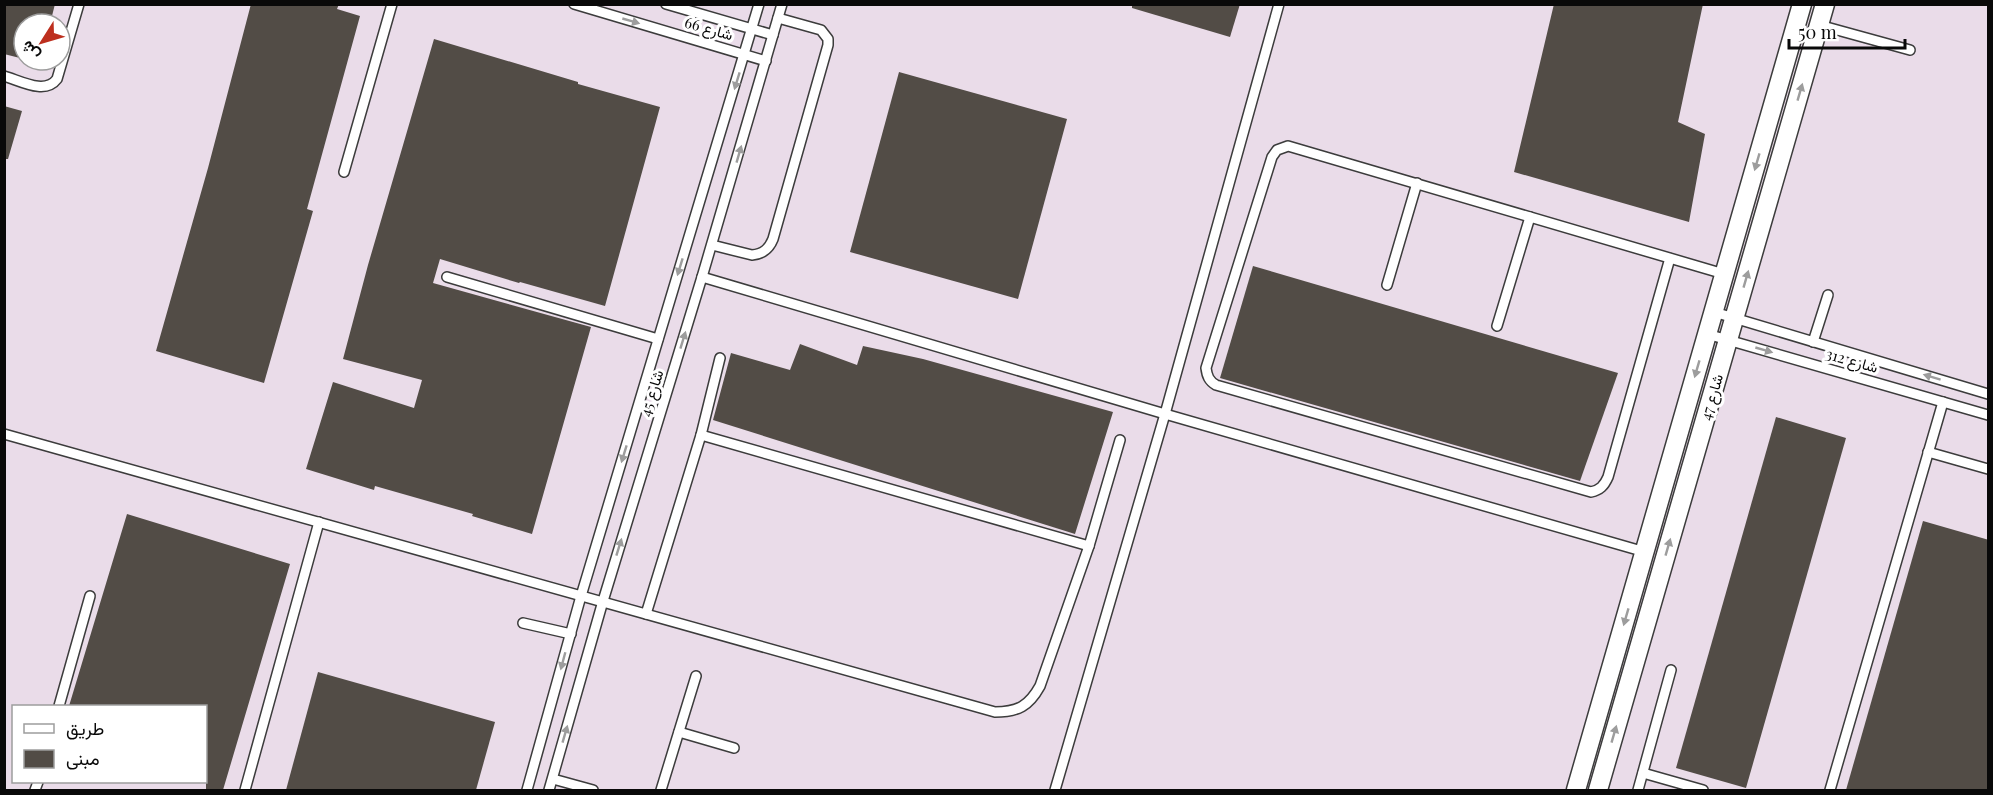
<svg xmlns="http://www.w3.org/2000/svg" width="1993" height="795" font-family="'Playfair Display',Vazirmatn,serif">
<rect width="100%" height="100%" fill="#fffee6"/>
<path fill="#eadce9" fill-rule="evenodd" d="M5 5H1988V790H5ZM24 24H60V60H24ZM14 706H206V782H14Z"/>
<g fill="#524c46">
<polygon points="4,4 55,4 50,24 24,24 24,59 4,54"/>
<polygon points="251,4 339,4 337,9 360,16 307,209 313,211 264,383 156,351 208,168"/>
<polygon points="1132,4 1240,4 1230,37 1132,8"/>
<polygon points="1554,4 1703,4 1678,122 1705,134 1689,222 1514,172"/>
<polygon points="434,39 578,82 578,84 660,107 605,306 520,282 519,283 440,259 433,283 591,327 532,534 472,516 473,514 375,486 374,490 306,469 333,382 414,408 422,380 343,359 368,265"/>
<polygon points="899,72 1067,119 1018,299 850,252"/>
<polygon points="4,106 22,111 8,159 4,159"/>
<polygon points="1253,266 1618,373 1580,481 1220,378"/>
<polygon points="800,344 857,365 863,346 923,359 1113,412 1075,534 713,420 731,353 790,370"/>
<polygon points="1776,417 1846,438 1746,788 1676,768"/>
<polygon points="127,514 290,564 223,790 206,790 206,706 69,706"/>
<polygon points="1923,521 1989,540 1989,790 1846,790"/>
<polygon points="318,672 495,722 476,790 286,790"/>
</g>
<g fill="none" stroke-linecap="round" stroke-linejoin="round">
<g stroke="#3c3c3c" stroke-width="12">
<g id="service">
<polyline points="574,4 766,61"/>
<polyline points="666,4 773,35"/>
<polyline points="1819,25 1910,50"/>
<path d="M4 76C21 81 45 95 57 79L79 4"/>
<polyline points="344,172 392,4"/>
<path d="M712 245 752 255C763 254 769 249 773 239L828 45V39L821 30 778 18"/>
<path d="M1670 258 1608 477C1604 486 1600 490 1591 492L1216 385C1209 381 1207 376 1206 368L1272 157 1277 150 1288 146 1724 274"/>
<polyline points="447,277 658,339"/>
<polyline points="702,277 1165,414 1645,552"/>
<polyline points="1387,285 1417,183"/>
<polyline points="1714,312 1988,394"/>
<polyline points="1497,326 1530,217"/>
<polyline points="1707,334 1988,415"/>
<polyline points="1813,342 1828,295"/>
<path d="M4 434 995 712C1018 712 1029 706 1040 686L1089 546 1120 440"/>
<polyline points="701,435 1089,546"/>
<polyline points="1928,452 1988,469"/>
<polyline points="646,614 701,435 720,358"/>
<polyline points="523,623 571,634"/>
<polyline points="59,706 90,596"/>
<polyline points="679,732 734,748"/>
<polyline points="1643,773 1703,790"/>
<polyline points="553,779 593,790"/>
<polyline points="35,790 38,782"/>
<polyline points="245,790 319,522"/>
<polyline points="527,790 581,596 759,4"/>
<polyline points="549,790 603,601 702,277 782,4"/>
<polyline points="661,790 696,676"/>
<polyline points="1055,790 1165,414 1279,4"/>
<polyline points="1638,790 1671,670"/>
<polyline points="1830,790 1943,402"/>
</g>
</g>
<g stroke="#3c3c3c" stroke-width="21">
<g id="minor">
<polyline points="1576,790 1802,4"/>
<polyline points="1598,790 1825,4"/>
</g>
</g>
<use href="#service" stroke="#fff" stroke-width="9"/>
<use href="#minor" stroke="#fff" stroke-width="18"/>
</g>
<defs><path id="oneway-solid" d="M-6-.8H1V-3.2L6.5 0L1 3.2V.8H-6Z" transform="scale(1.5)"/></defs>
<g fill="#9d9d9d">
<use href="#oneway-solid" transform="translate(631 21) rotate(16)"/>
<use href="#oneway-solid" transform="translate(737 81) rotate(107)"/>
<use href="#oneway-solid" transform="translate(1800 92) rotate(-74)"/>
<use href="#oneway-solid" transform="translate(739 154) rotate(-74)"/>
<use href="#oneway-solid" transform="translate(1757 162) rotate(106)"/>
<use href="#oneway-solid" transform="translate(680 267) rotate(107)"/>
<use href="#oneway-solid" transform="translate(1746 279) rotate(-74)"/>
<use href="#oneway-solid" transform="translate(683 340) rotate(-73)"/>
<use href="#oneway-solid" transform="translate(1764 350) rotate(16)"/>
<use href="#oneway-solid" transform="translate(1697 369) rotate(106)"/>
<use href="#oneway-solid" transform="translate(1932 377) rotate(-163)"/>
<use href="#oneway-solid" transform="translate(624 454) rotate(107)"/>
<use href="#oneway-solid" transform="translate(619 547) rotate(-73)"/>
<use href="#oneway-solid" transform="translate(1668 547) rotate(-74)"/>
<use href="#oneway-solid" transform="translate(1626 617) rotate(106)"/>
<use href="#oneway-solid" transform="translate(563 661) rotate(105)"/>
<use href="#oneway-solid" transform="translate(565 734) rotate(-74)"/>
<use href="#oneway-solid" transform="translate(1614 734) rotate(-74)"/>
</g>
<g text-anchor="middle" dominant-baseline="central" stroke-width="6" stroke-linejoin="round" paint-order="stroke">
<g font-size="15" fill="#090909" stroke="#fff">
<text transform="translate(709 28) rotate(16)">شارع 66</text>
<text transform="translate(1852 360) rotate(16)">شارع 312</text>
<text transform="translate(651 393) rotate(-73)">شارع 45</text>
<text transform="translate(1711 397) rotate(-74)">شارع 47</text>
</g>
</g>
<rect width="1993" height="795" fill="none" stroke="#090909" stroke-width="12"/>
<rect x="12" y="705" width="195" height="78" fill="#ffffff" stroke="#9d9d9d" stroke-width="1.5"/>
<rect x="24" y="724" width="30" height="9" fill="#ffffff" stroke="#9d9d9d" stroke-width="1.5"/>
<text x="66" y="735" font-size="18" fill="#090909">طريق</text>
<rect x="24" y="750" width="30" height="18" fill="#524c46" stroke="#9d9d9d" stroke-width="1.5"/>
<text x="66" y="765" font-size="18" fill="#090909">مبنى</text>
<g transform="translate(42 42) rotate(233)"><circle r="28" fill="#ffffff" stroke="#9d9d9d" stroke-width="1.5"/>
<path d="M0-4.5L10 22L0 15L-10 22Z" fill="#bd2f1e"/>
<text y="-9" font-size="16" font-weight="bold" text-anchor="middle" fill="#090909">ش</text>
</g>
<path d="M1789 39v9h116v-9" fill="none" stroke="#090909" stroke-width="3"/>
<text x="1798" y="39" font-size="18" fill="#090909" stroke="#ffffff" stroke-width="4.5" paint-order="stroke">50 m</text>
</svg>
